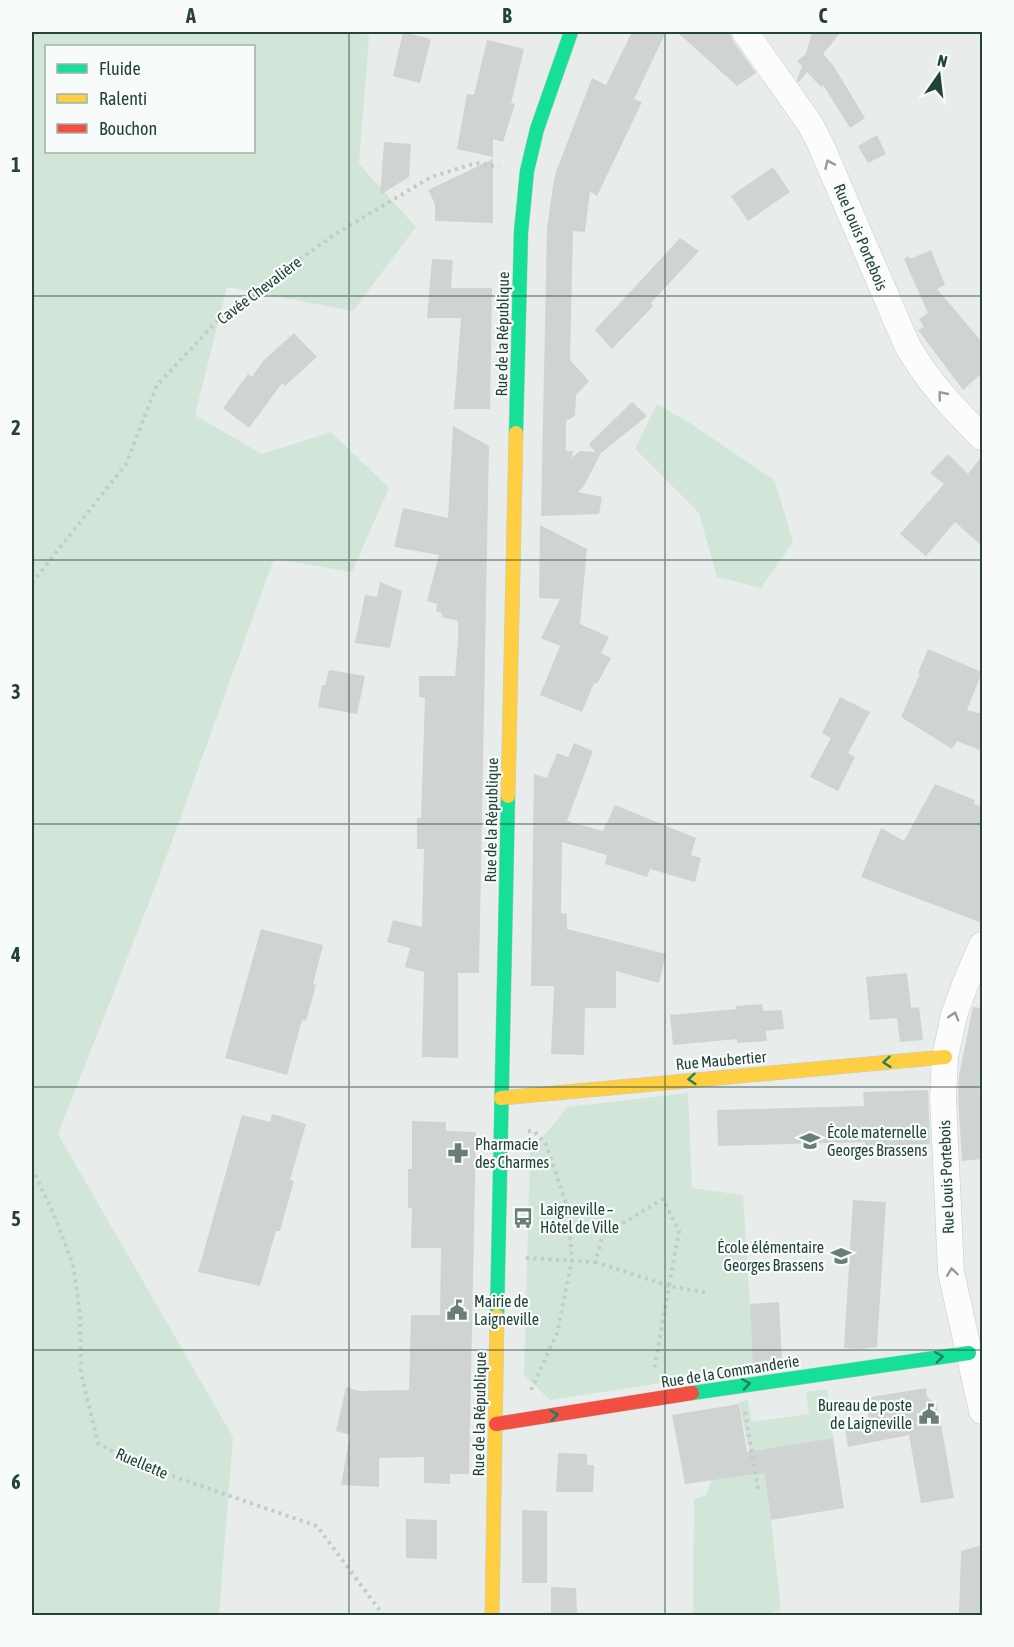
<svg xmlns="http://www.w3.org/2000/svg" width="1014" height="1647" font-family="'Asap Condensed',sans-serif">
<rect width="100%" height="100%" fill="#e8edeb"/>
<g fill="#d1e6d8" fill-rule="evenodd">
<path d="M32 32H360L369 36 359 164 416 227 353 311 227 287 195 415 262 454 331 432 389 488 352 572 274 559 159 877 58 1134 233 1437 219 1615 32 1616ZM46 46H254V152H46Z"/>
<polygon points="657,404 693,425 775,481 793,542 761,588 717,577 699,513 635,449"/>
<polygon points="688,1093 692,1188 743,1195 754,1369 550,1400 524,1375 530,1152 568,1107"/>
<polygon points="827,1389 833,1438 760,1450 771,1520 781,1610 763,1615 693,1616 694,1499 706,1495 712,1480 751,1475 749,1451 739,1402 748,1400 752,1422 809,1414 806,1392"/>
</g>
<g fill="#cfd4d2">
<polygon points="403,32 431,39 420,83 393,76"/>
<polygon points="632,32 666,32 634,99 642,102 597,196 590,191 585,232 573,231 570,360 589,381 576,395 575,416 566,421 566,451 573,451 572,458 580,451 595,452 589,444 632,402 647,416 601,453 584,486 578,492 602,497 599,514 541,516 547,228 553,186 556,172 592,78 606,85"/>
<polygon points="677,32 730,32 733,41 756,73 737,86"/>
<polygon points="812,32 841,32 823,54 833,65 865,118 850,128 823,85 821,87 807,72 799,82 797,80 802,66 797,61 806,54"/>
<polygon points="487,40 524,49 511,103 515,104 503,142 493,139 493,157 457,149 467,94 474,95"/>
<polygon points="877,135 886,154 868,163 858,146"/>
<polygon points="384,142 411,144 409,177 380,195"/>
<polygon points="493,159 493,223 435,221 435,204 428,190"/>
<polygon points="773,167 790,192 748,221 731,196"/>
<polygon points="680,238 699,251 651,303 653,306 612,349 595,330"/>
<polygon points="931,250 945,285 937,289 982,342 982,373 963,390 918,330 924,327 919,319 928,313 904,259 908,256 910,259"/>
<polygon points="432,259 453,260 451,288 492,288 490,409 454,409 461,318 427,318"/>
<polygon points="294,333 317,357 285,386 282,383 249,428 223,408 248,374 252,377 263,361"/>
<polygon points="453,426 489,446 479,973 458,973 458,1058 422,1057 424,972 405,967 410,948 387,942 393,920 422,927 424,849 417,849 417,818 421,818 425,698 419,697 419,676 455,676 458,642 458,621 442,617 442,613 436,611 437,604 427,601 439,555 394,547 403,508 448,518"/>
<polygon points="948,454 968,474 982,456 982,546 955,522 926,556 900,534 944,484 930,473"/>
<polygon points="540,525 587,549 580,624 609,637 601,653 611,658 597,684 594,683 582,712 540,695 560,646 541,638 560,599 539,598"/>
<polygon points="380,582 402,591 390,648 355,643 365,595 377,597"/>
<polygon points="928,649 982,672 967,710 982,714 982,751 957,741 952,749 901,717 920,674 918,673"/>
<polygon points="329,670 365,676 357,714 318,707 322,685 325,685"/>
<polygon points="840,697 870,712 848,753 855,757 838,791 810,777 831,738 822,733"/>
<polygon points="574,743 593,751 567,821 603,831 615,805 696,838 691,855 701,858 695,882 650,869 647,877 605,864 607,855 562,842 561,913 567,914 567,929 666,954 659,983 616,971 616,1008 585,1008 584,1055 551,1054 554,986 531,986 534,774 547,778 557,753 568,757"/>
<polygon points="935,784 975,800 974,804 982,807 982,923 861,877 881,828 904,841"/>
<polygon points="261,929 323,945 313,984 316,985 306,1021 302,1020 287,1075 225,1058"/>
<polygon points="907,973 911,1008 919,1007 923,1040 900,1042 897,1018 870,1020 866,977"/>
<polygon points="762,1004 763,1011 782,1010 784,1029 766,1031 767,1041 737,1043 737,1039 673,1045 670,1015 736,1009 736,1006"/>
<polygon points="973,1007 982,1008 982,1075 979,1093 982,1094 982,1159 962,1161 958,1098 959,1075"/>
<polygon points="928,1090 930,1144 865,1146 865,1142 718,1146 717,1110 864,1106 863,1092"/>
<polygon points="272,1114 306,1124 290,1180 294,1181 280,1231 276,1231 260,1286 198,1272 242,1115 270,1122"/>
<polygon points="412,1121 446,1122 446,1131 476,1132 469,1474 450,1474 450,1484 424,1483 424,1457 379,1458 379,1487 341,1485 350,1435 336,1431 346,1387 358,1391 409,1390 411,1315 440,1315 441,1248 411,1248 412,1208 408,1208 408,1169 412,1169"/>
<polygon points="853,1200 886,1202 877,1347 862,1349 844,1348"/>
<polygon points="779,1302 782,1360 753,1364 750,1304"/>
<polygon points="926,1388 927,1397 936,1404 941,1424 954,1498 921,1503 909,1435 848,1447 844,1423 869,1419 865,1398"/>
<polygon points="739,1404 747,1452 833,1438 844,1508 771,1520 764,1473 685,1484 672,1415"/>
<polygon points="558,1453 587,1454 587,1465 594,1465 593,1492 556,1492"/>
<polygon points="522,1510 547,1511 547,1583 522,1583"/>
<polygon points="406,1519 437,1520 437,1559 406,1558"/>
<polygon points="982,1545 982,1616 959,1616 961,1551"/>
<polygon points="551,1587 576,1588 577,1616 551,1616"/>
</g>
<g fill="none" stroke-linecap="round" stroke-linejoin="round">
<g stroke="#c5cac8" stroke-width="27">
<g id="street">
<path d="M745 32 810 124 820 143 907 345C929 383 952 407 982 437"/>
<polyline points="982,945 966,982 954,1015 945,1057 943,1098 951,1272 982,1411"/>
</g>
</g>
<g stroke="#c3cbc8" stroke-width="15">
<g id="fast">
<polyline points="516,433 521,232 527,171 537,129 571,32"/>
<polyline points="497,1316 508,796"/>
<polyline points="692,1393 969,1353"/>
</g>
</g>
<g stroke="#c3cbc8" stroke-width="15">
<g id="slow">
<polyline points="508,796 516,433"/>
<polyline points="501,1098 945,1057"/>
<polyline points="492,1616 497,1316"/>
</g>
</g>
<g stroke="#c3cbc8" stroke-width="15">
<polyline id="jam" points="496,1424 692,1393"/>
</g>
<g stroke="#c3ccca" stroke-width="4" stroke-dasharray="3 4.5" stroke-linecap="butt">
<polyline points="32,583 126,464 157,385 222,316 332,236 431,177 476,163 499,167"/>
<polyline points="528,1131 534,1131 546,1144 568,1209 572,1260 557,1333 531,1390"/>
<polyline points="32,1168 53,1213 73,1264 80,1314 81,1373 98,1443 129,1461 317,1526 384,1616"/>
<polyline points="526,1258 595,1262 603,1235 663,1199 679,1231 669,1286 709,1293"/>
<polyline points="595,1262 669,1286 654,1371"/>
<polyline points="745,1412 758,1489"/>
</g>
<use href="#street" stroke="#fcfcfc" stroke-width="26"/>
<use href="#fast" stroke="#16e098" stroke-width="14"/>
<use href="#slow" stroke="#ffcf43" stroke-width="14"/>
<use href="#jam" stroke="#f24e42" stroke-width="14"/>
</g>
<defs><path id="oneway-chevron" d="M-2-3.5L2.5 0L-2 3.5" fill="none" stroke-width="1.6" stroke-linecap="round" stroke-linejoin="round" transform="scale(1.5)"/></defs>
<g stroke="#909f9b">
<use href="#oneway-chevron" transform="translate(829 164) rotate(-114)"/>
<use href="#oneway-chevron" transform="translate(942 395) rotate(-129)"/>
<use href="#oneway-chevron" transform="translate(954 1016) rotate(-73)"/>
<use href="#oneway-chevron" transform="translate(952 1272) rotate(-98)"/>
</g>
<g stroke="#1e8160">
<use href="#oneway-chevron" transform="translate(887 1062) rotate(175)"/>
<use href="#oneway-chevron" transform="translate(692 1079) rotate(175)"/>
<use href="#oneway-chevron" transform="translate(939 1357) rotate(-8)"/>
<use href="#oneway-chevron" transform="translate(746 1384) rotate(-9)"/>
<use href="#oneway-chevron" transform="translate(554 1415) rotate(-9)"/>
</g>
<path fill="none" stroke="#24423a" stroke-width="1.5" stroke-opacity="0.55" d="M349 32V1616M665 32V1616M32 296H982M32 560H982M32 824H982M32 1087H982M32 1350H982"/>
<defs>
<g id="school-bare" transform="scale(1.62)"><path d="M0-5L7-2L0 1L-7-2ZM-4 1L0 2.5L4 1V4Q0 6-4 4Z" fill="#697e78" stroke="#f7fbf9" stroke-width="2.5" paint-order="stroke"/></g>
<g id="pharmacy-bare" transform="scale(1.62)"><path d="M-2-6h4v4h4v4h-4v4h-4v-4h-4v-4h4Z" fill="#697e78" stroke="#f7fbf9" stroke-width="2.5" paint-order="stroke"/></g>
<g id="bus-bare" transform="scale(1.62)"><path d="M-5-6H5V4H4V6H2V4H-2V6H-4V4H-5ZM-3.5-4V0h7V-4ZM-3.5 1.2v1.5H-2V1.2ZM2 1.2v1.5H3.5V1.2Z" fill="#697e78" stroke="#f7fbf9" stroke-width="2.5" paint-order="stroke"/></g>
<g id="civic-bare" transform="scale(1.62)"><path d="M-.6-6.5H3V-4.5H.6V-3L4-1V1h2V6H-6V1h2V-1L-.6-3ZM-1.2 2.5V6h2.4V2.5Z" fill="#697e78" stroke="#f7fbf9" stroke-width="2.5" paint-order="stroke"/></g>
</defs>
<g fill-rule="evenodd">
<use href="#school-bare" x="810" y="1141"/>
<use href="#pharmacy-bare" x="458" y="1153"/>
<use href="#bus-bare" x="523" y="1218"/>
<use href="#school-bare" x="841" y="1256"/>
<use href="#civic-bare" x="457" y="1310"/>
<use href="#civic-bare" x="929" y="1414"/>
</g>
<g text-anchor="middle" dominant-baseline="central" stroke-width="4.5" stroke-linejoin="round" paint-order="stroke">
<g font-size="16" fill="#24423a" stroke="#f7fbf9">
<text transform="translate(861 237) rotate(67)">Rue Louis Portebois</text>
<text transform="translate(259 290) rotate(-37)">Cavée Chevalière</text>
<text transform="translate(502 334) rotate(-89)">Rue de la République</text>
<text transform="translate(491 820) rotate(-89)">Rue de la République</text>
<text transform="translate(721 1060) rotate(-5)">Rue Maubertier</text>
<text transform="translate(946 1177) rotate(-92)">Rue Louis Portebois</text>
<text transform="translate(730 1371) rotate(-9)">Rue de la Commanderie</text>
<text transform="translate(479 1414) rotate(-89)">Rue de la République</text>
<text transform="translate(142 1463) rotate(23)">Ruellette</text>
</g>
<g font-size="16" fill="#24423a" stroke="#f7fbf9" text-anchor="start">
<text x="827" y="1132">École maternelle<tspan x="827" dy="18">Georges Brassens</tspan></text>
<text x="475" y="1144">Pharmacie<tspan x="475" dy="18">des Charmes</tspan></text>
<text x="540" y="1209">Laigneville –<tspan x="540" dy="18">Hôtel de Ville</tspan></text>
<text x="824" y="1247" text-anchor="end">École élémentaire<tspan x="824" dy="18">Georges Brassens</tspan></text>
<text x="474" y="1301">Mairie de<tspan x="474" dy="18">Laigneville</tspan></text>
<text x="912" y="1405" text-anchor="end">Bureau de poste<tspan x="912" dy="18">de Laigneville</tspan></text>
</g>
</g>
<rect width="1014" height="1647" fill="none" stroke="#f7fbf9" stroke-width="66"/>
<rect x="45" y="45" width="210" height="108" fill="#f7fbf9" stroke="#a3b1ad" stroke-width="1.5"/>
<rect x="57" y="64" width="30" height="9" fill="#16e098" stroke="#a3b1ad" stroke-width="1.5"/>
<text x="99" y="75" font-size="18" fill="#24423a">Fluide</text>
<rect x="57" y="94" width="30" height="9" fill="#ffcf43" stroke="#a3b1ad" stroke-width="1.5"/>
<text x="99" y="105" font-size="18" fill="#24423a">Ralenti</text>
<rect x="57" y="124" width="30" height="9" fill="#f24e42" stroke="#a3b1ad" stroke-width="1.5"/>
<text x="99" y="135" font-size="18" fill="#24423a">Bouchon</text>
<g transform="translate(939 75) rotate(14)" stroke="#f7fbf9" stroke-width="4.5" paint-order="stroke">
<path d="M0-4.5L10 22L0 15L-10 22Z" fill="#24423a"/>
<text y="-9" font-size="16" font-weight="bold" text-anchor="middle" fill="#24423a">N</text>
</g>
<rect x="33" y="33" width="948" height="1581" fill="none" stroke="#24423a" stroke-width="2"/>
<g font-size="20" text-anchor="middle" font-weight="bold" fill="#24423a">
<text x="191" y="23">A</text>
<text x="507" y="23">B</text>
<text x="823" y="23">C</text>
<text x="16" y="172">1</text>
<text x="16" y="435">2</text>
<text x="16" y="699">3</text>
<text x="16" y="962">4</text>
<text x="16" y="1226">5</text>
<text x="16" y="1489">6</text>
</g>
</svg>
